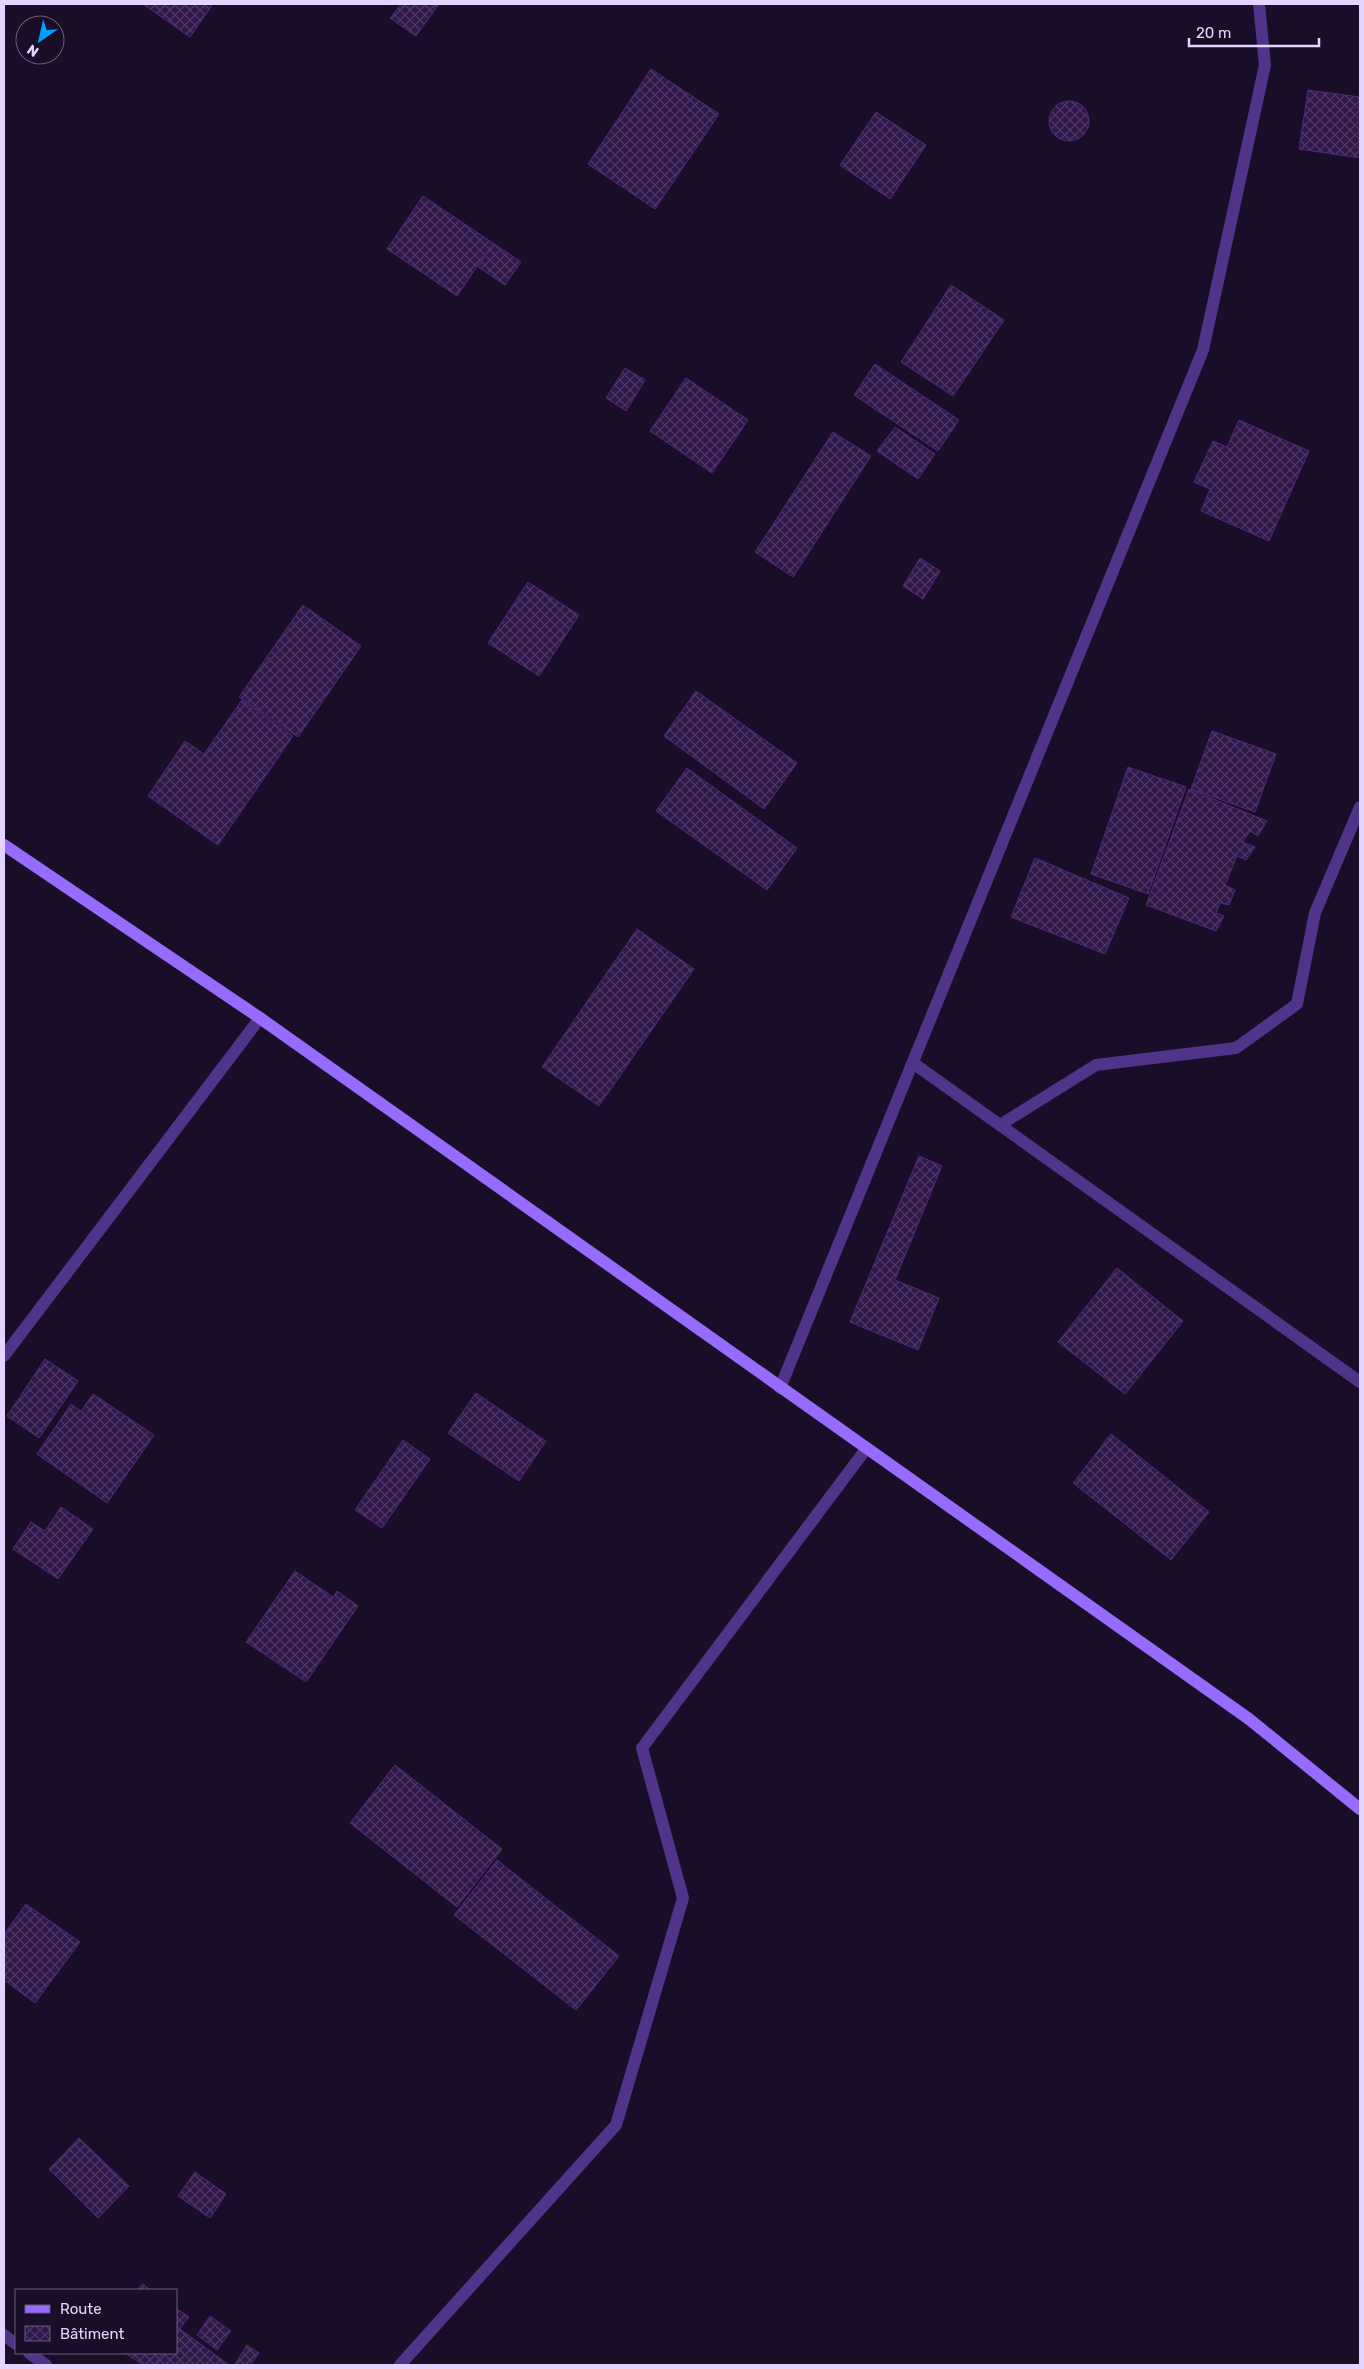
<svg xmlns="http://www.w3.org/2000/svg" width="1364" height="2369" font-family="Rubik,sans-serif">
<defs>
<pattern id="building-cross-hatch" width="8" height="8" patternUnits="userSpaceOnUse" patternTransform="scale(1.25)"><rect width="8" height="8" fill="#30184a"/><path d="M0 0l8 8M0 8l8-8" fill="none" stroke="#4e3965"/></pattern>
</defs>
<rect width="100%" height="100%" fill="#190d27"/>
<g fill="url(#building-cross-hatch)" stroke="#4e2878">
<polygon points="143,4 213,4 190,37"/>
<polygon points="401,4 439,4 416,36 390,18"/>
<polygon points="651,69 719,114 655,209 588,164"/>
<polygon points="1308,90 1360,97 1360,158 1299,149"/>
<circle cx="1069" cy="121" r="20"/>
<polygon points="876,112 926,145 890,199 840,165"/>
<polygon points="423,196 493,243 457,296 387,249"/>
<polygon points="493,243 521,262 505,285 478,267"/>
<polygon points="951,285 1004,320 953,396 901,362"/>
<polygon points="875,364 959,420 938,451 854,395"/>
<polygon points="625,368 645,380 626,411 606,398"/>
<polygon points="686,378 748,420 712,473 650,431"/>
<polygon points="1239,420 1309,451 1269,541 1201,511 1210,489 1194,482 1213,441 1227,447"/>
<polygon points="895,427 935,454 918,479 877,451"/>
<polygon points="833,432 871,456 793,577 755,552"/>
<polygon points="920,558 940,571 923,599 903,586"/>
<polygon points="528,582 579,615 539,676 488,643"/>
<polygon points="303,605 361,646 298,737 239,697"/>
<polygon points="696,691 797,763 764,809 664,736"/>
<polygon points="242,700 293,736 218,845 148,796 185,741 204,754"/>
<polygon points="1212,731 1276,754 1255,812 1191,789"/>
<polygon points="1128,767 1186,787 1148,894 1091,874"/>
<polygon points="687,768 797,848 767,890 656,811"/>
<polygon points="1189,789 1267,821 1258,836 1250,831 1243,842 1255,847 1246,860 1237,856 1225,885 1235,890 1229,905 1220,903 1216,913 1224,916 1216,931 1146,905"/>
<polygon points="1035,858 1129,898 1105,954 1011,917"/>
<polygon points="637,929 694,969 599,1106 542,1067"/>
<polygon points="919,1156 942,1166 895,1280 939,1298 918,1350 850,1322"/>
<polygon points="1117,1268 1183,1321 1125,1394 1058,1342"/>
<polygon points="45,1359 78,1381 39,1438 7,1416"/>
<polygon points="476,1393 546,1441 519,1481 448,1433"/>
<polygon points="93,1394 154,1435 107,1503 37,1454 71,1404 81,1411"/>
<polygon points="1111,1434 1209,1512 1171,1560 1073,1483"/>
<polygon points="403,1440 430,1459 382,1528 355,1510"/>
<polygon points="61,1507 93,1529 58,1579 13,1549 31,1522 45,1531"/>
<polygon points="295,1571 333,1597 337,1591 358,1606 306,1682 246,1642"/>
<polygon points="395,1765 502,1849 457,1907 350,1823"/>
<polygon points="497,1860 619,1956 576,2010 454,1915"/>
<polygon points="26,1904 80,1942 35,2003 4,1980 4,1934"/>
<polygon points="79,2138 129,2186 98,2218 49,2169"/>
<polygon points="195,2172 226,2194 210,2218 178,2196"/>
<polygon points="142,2284 151,2290 138,2290"/>
<polygon points="176,2308 189,2317 176,2334"/>
<polygon points="210,2316 231,2331 217,2350 197,2335"/>
<polygon points="180,2329 229,2365 154,2365 163,2353 176,2353 176,2334"/>
<polygon points="247,2345 259,2353 250,2365 237,2365 235,2364"/>
<polygon points="125,2353 163,2353 154,2365 143,2365"/>
</g>
<g fill="none" stroke-linecap="round" stroke-linejoin="round">
<g stroke="#50348a" stroke-width="12">
<polyline points="913,1063 1360,1382"/>
<polyline points="1000,1125 1096,1065 1236,1048 1297,1004 1315,913 1360,807"/>
<polyline points="4,1356 260,1018"/>
<polyline points="780,1388 1203,350 1265,65 1259,4"/>
<polyline points="4,2335 16,2344"/>
<polyline points="29,2353 46,2365"/>
<polyline points="400,2365 616,2125 683,1898 642,1748 866,1449"/>
</g>
<polyline stroke="#986bff" stroke-width="12" points="4,845 260,1018 1249,1719 1360,1809"/>
</g>
<rect width="1364" height="2369" fill="none" stroke="#e5d4ff" stroke-width="10"/>
<rect x="15" y="2289" width="162" height="65" fill="#190d27" stroke="#6b5d7d"/>
<rect x="25" y="2305" width="25" height="8" fill="#986bff" stroke="#6b5d7d"/>
<text x="60" y="2314" font-size="15" fill="#e5d4ff">Route</text>
<rect x="25" y="2326" width="25" height="15" fill="url(#building-cross-hatch)" stroke="#6b5d7d"/>
<text x="60" y="2339" font-size="15" fill="#e5d4ff">Bâtiment</text>
<g transform="translate(40 40) rotate(214)"><circle r="24" fill="#190d27" stroke="#6b5d7d"/>
<path d="M0-4L9 19L0 12L-9 19Z" fill="#009eff"/>
<text y="-8" font-size="14" font-weight="bold" text-anchor="middle" fill="#e5d4ff">N</text>
</g>
<path d="M1189 38v8h130v-8" fill="none" stroke="#e5d4ff" stroke-width="2.5"/>
<text x="1196" y="38" font-size="15" fill="#e5d4ff" stroke="#190d27" stroke-width="4" paint-order="stroke">20 m</text>
</svg>
